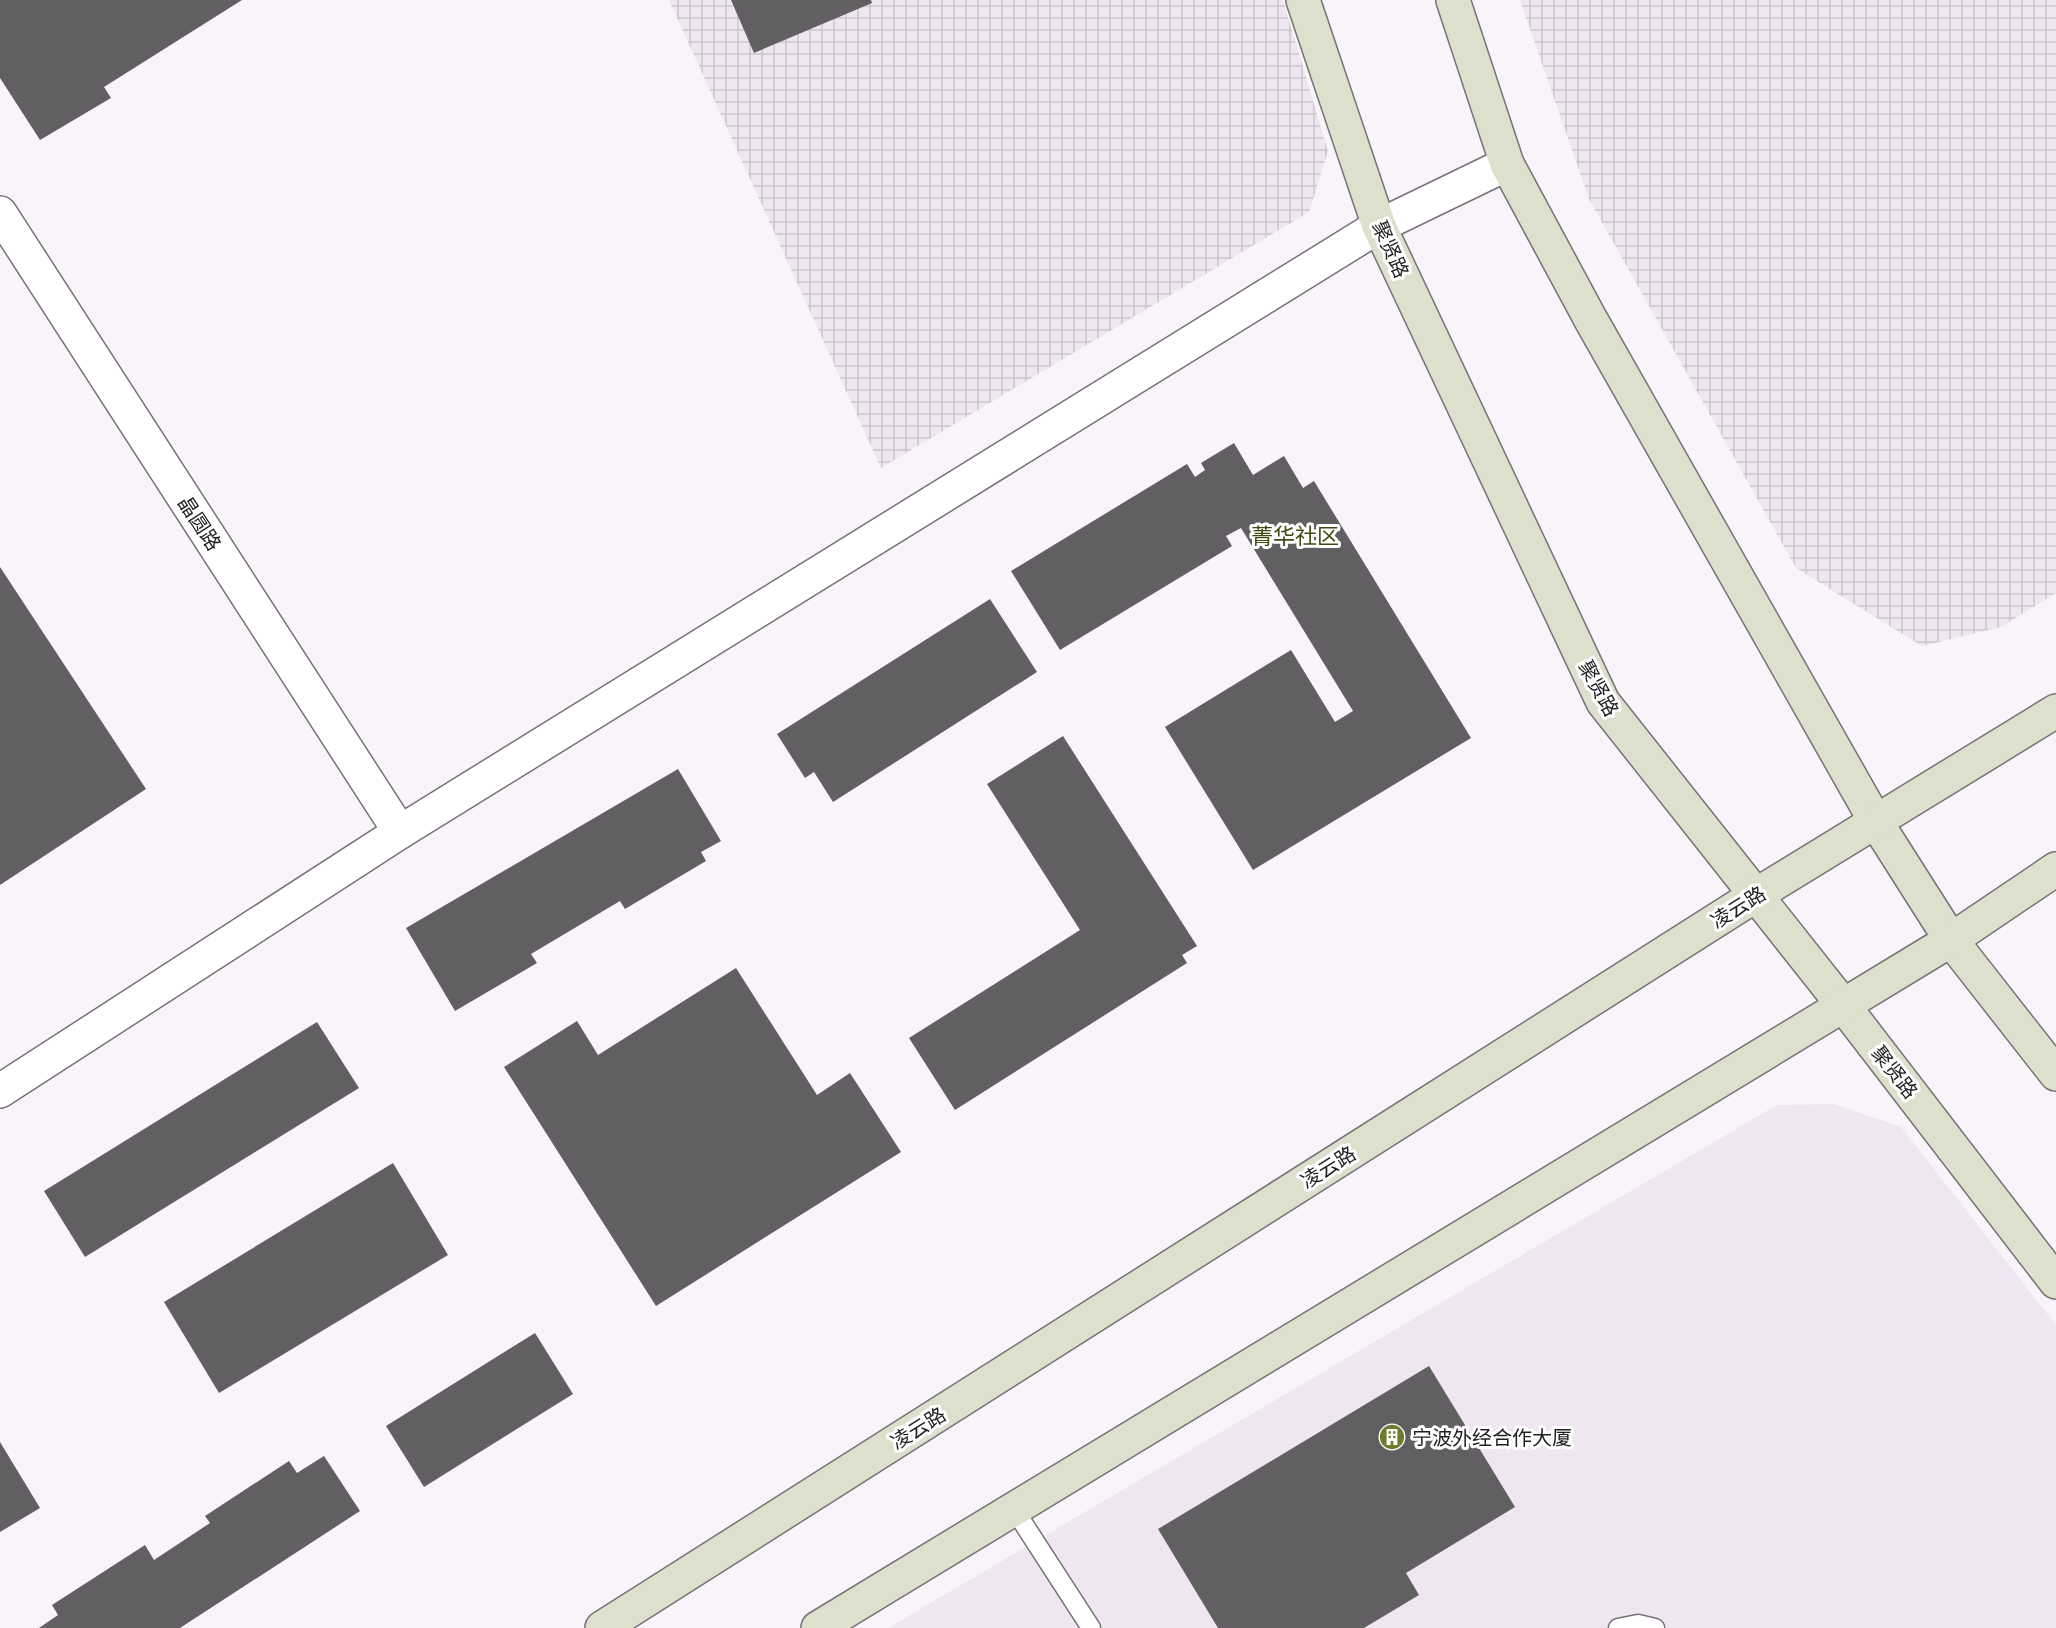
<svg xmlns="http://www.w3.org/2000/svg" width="2056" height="1628" font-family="'Noto Serif','Noto Sans SC',serif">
<defs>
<pattern id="industrial-grid" width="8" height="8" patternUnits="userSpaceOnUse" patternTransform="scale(1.5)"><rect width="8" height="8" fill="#efe6f1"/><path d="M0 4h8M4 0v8" fill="none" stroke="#cdc5ce"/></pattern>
</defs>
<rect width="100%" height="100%" fill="#f8f4f9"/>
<polygon fill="#efe6f1" points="1834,1104 1901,1127 2056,1325 2056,1628 888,1628 1777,1105"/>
<g fill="url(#industrial-grid)">
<polygon points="669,0 1283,0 1328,151 1309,212 881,468"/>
<polygon points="1520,0 2056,0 2056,593 2001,627 1922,646 1796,568 1589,199"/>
</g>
<g fill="#625f63">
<polygon points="0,0 242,0 104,87 111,98 40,140 0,78"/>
<polygon points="731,0 871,0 872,3 754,53"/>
<polygon points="1234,443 1253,475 1284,456 1303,488 1314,481 1471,738 1253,870 1165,727 1291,650 1335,722 1353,711 1241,528 1226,536 1232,546 1060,650 1011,571 1187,464 1195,477 1205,470 1201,463"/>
<polygon points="0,567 146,789 0,885"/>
<polygon points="990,599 1037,672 833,802 814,772 805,778 777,734"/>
<polygon points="1063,736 1197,946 1182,955 1187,963 955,1110 909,1038 1080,930 987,784"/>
<polygon points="678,769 721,841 701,852 706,861 625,909 620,901 531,954 537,963 455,1011 406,928"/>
<polygon points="736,968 817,1095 850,1073 901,1152 656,1306 504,1067 577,1021 598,1055"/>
<polygon points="317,1022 359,1088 85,1257 44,1191"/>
<polygon points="393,1163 448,1255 219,1393 164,1302"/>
<polygon points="535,1333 573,1394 424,1487 386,1426"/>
<polygon points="1429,1366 1515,1507 1406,1573 1419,1595 1364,1628 1218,1628 1158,1529"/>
<polygon points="0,1442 40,1508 0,1532"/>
<polygon points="324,1456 360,1511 180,1628 39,1628 58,1615 52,1605 145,1545 154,1560 210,1523 205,1516 289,1461 297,1473"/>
</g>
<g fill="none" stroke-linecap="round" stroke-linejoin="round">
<g stroke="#767276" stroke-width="21">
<g id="service">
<polyline points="1014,1509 1091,1628"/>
<polyline points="1618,1628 1638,1624 1655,1628"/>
</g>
</g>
<g stroke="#767276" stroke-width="36">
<g id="tertiary">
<polyline points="0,213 400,832"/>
<polyline points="0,1091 400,832 1379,226 1507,164"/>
</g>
</g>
<g stroke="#767276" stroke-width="36">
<g id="secondary">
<polyline points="1303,0 1379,226 1603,702 1843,1005 2056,1282"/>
<polyline points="1453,0 1507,164 1591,320 1876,822 1951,940 2056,1074"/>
<polyline points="602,1628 1756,895 2056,711"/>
<polyline points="818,1628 1951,940 2056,869"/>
</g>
</g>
<use href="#service" stroke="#fff" stroke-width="18"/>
<use href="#tertiary" stroke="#fff" stroke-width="33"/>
<use href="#secondary" stroke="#dce0cd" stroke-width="33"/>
</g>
<defs>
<g id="building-disc" transform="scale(1.35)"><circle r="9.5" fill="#6b7d2c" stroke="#fff"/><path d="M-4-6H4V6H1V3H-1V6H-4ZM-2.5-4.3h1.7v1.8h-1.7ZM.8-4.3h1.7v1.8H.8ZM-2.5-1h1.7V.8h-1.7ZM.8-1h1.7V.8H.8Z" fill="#fff"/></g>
</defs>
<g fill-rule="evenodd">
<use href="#building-disc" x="1392" y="1437"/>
</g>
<g text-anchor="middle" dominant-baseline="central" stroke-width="6" stroke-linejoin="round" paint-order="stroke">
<g font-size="20" fill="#201e20" stroke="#fff">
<text transform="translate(1391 249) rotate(66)">聚贤路</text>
<text transform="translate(200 523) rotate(57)">晶圆路</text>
<text transform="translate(1599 688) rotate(61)">聚贤路</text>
<text transform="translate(1738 907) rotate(-32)">凌云路</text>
<text transform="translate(1895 1072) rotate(52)">聚贤路</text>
<text transform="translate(1328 1167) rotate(-32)">凌云路</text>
<text transform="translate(918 1428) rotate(-32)">凌云路</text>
</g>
<g font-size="20" fill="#201e20" stroke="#fff" text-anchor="start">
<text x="1412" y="1437">宁波外经合作大厦</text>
</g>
<g font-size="22" fill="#3f4a11" stroke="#fff">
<text x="1295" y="535">菁华社区</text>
</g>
</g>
</svg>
